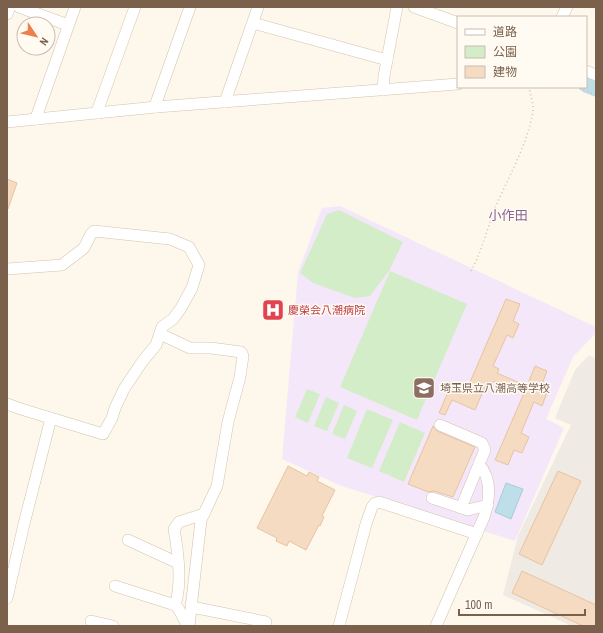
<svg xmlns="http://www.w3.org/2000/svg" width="603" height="633" font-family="'Archivo Narrow','Noto Sans JP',sans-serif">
<rect width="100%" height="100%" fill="#fdf8eb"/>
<polygon fill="#efeae3" points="589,355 596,359 596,626 572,626 503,595 518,536 571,425 555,418 575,370"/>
<polygon fill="#f5e7fa" points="340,206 596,327 596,333 573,357 546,419 564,428 515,541 339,485 282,459 298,272 322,208"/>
<g fill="#d3edc8">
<polygon points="339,210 403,242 389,271 370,296 355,298 313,283 300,273 327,214"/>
<polygon points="390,271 467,304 417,420 340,387"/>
<polygon points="307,389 320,394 308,423 295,417"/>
<polygon points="326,397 339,403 327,431 314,426"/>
<polygon points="344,405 357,411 345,439 332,434"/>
<polygon points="367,409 393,420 372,468 347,458"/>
<polygon points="400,422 425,433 404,482 379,471"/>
</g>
<polygon fill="#bedee9" stroke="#a3cddb" points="506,483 523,489 511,519 495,512"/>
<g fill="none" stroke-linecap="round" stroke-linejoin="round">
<polyline stroke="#bedee9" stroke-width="15" points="586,85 596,89"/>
</g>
<g fill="#f4dbc1" stroke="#e8c3a1">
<polygon points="7,179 17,183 8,209 7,209"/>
<polygon points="506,299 520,304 513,321 519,324 513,338 507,335 493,366 499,369 497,373 527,386 535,366 547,371 541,387 548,390 542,406 534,402 521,433 529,437 522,453 514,450 508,465 495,460 524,393 494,381 492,384 487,382 475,410 452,400 445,415 439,413 451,385 456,387 457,385 467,389"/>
<polygon points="433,426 437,431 475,447 453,497 434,491 428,492 408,484"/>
<polygon points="288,466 307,476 309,472 319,477 317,481 335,490 322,516 324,517 320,526 319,525 306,550 289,541 287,546 276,541 277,538 257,528"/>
<polygon points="558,471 581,481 542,565 519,554"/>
<polygon points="522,571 596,605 596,626 583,626 512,593"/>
</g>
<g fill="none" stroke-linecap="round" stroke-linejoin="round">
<g stroke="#d2c2af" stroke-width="12">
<g id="minor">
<polyline points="19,7 68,25"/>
<polyline points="414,7 458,23"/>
<polyline points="7,14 10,7"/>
<polyline points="562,17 567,7"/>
<polyline points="253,23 387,60"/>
<polyline points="586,71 596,75"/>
<polyline points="383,90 384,76 397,7"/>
<polyline points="226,102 226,99 258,7"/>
<polyline points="156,107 156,103 190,7"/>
<polyline points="99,113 98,109 135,7"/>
<polyline points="37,119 37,115 75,7"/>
<polyline points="7,122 156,107 458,84"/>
<polyline points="7,269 62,265 84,248 91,234 94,231 170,239 189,247 199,265 192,288 181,308 173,319 162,327 156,345 142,362 124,389 115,408 112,418 103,434 21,409 7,404"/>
<polyline points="160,334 190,348 211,348 241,352 243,356 240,377 228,422 217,486 201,520 189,626"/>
<polyline points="432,498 468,510 488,505"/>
<polyline points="461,508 479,464"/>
<polyline points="128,540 178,563"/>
<polyline points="115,586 175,605 178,608 188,626"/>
<polyline points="7,598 24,524 51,418"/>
<path d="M175 605C182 585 178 551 174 529L179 522 204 514"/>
<polyline points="192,607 266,622"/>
<polyline points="91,621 113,626"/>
<polyline points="339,626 366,524 372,507 375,503 379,502 477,534"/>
<path d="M436 626 484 517C490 499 492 479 479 464L485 450 482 443 440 425"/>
</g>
</g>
<g stroke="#dabea3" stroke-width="1.5" stroke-dasharray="1 3" stroke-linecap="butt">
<polyline points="576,87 596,95"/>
<path d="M471 271C482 251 487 229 495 208 508 178 528 143 533 111 534 103 530 95 529 87"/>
</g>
<use href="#minor" stroke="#fff" stroke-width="11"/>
</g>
<defs>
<g id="hospital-square" transform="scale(1.15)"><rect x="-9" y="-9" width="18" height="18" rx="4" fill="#e0444e" stroke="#fffbf3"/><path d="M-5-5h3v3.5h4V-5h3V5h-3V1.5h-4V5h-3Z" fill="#fff"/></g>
<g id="school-square" transform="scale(1.15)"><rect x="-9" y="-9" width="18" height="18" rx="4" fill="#8d6e63" stroke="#fffbf3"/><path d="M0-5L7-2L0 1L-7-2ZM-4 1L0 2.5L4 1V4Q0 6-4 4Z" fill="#fff"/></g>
</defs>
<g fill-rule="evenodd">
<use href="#hospital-square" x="273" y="310"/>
<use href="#school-square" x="424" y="388"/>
</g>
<g text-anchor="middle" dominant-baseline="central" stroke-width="3" stroke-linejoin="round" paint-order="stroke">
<g font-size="11" fill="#be3a42" stroke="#fffbf3" text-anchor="start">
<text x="288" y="310">慶榮会八潮病院</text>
</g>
<g font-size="11" fill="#785e54" stroke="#fffbf3" text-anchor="start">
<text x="440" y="388">埼玉県立八潮高等学校</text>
</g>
<g font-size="13" fill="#8b6496" stroke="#fffbf3">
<text x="508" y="215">小作田</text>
</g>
</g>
<rect width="603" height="633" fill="none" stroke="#7b614c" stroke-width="16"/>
<rect x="457" y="16" width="130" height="72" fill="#fffbf3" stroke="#cabdb0"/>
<rect x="465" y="29" width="20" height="6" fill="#ffffff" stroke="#cabdb0"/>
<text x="493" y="36" font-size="12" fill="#7b614c">道路</text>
<rect x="465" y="46" width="20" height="12" fill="#d3edc8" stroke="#cabdb0"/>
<text x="493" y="56" font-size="12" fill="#7b614c">公園</text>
<rect x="465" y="66" width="20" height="12" fill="#f4dbc1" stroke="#cabdb0"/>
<text x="493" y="76" font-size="12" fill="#7b614c">建物</text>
<g transform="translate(36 36) rotate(125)"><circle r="19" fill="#fffbf3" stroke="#cabdb0"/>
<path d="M0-3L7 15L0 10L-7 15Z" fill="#eb804c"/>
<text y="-6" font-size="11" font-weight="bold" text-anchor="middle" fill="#7b614c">N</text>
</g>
<path d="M459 609v6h126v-6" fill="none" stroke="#7b614c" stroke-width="2"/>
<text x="465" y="609" font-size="12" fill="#7b614c" stroke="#fffbf3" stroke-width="3" paint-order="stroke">100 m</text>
</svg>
